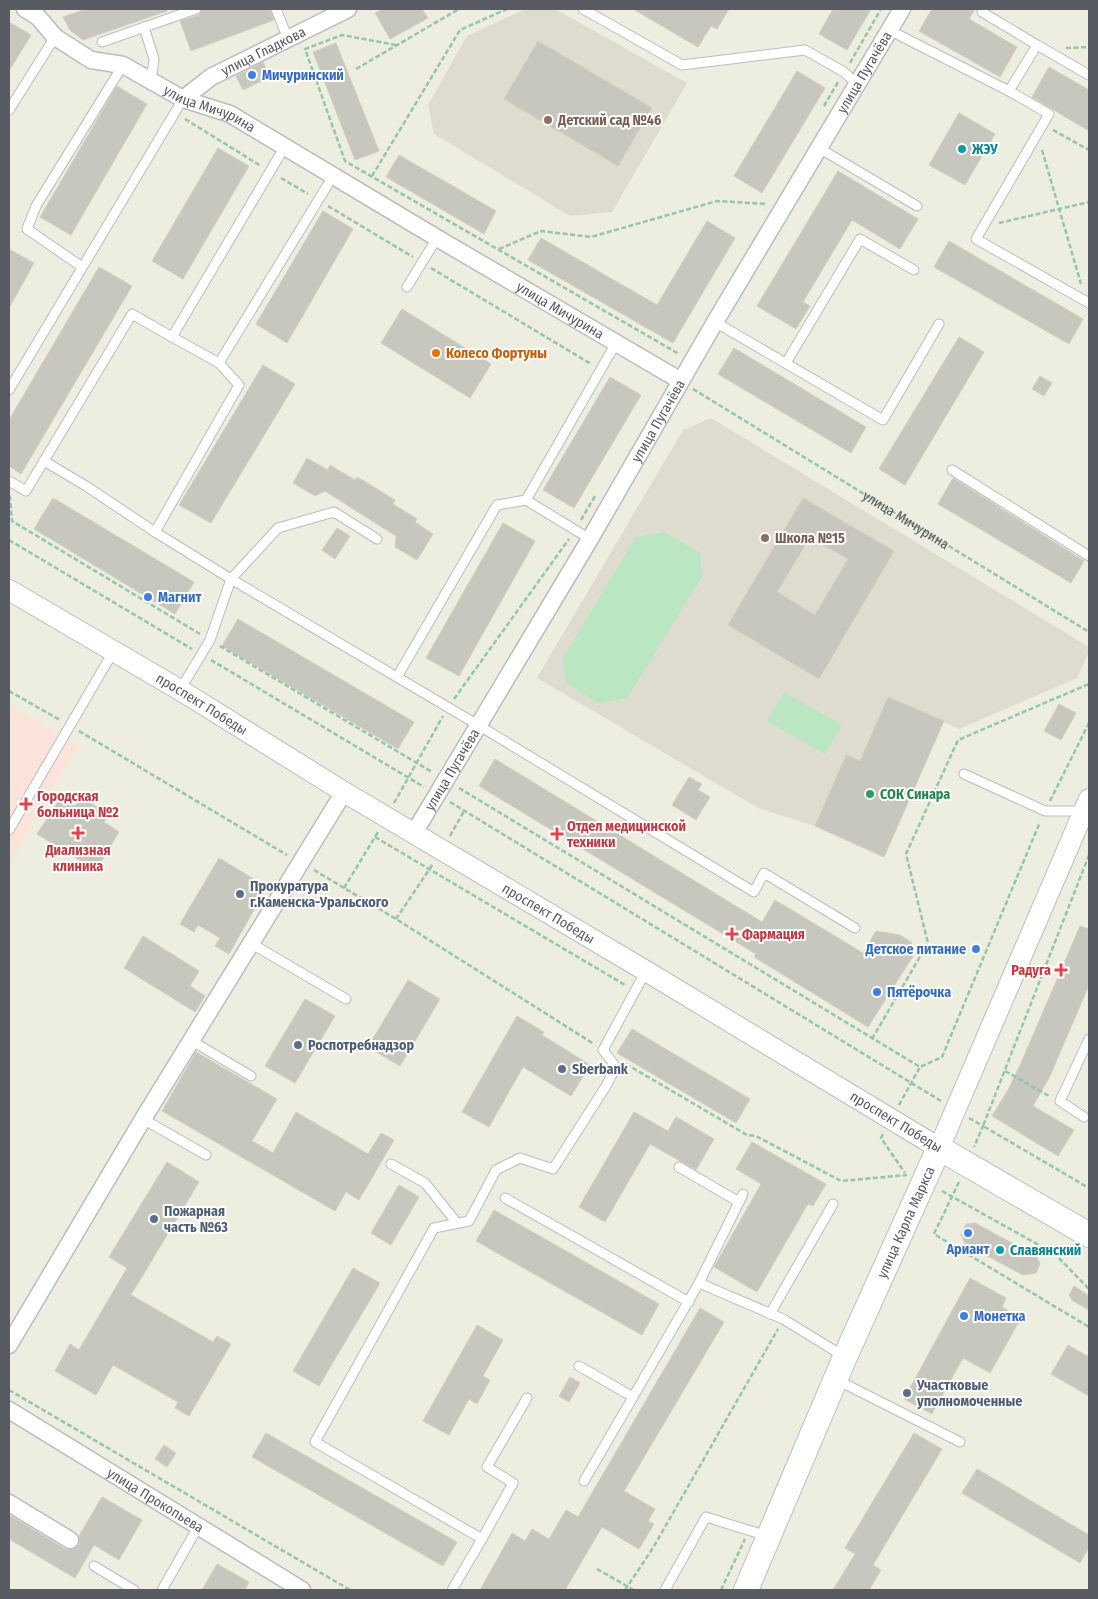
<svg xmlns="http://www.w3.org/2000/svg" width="1098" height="1599" font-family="'Fira Sans Condensed',sans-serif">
<rect width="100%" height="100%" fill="#edede0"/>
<g fill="#dddccf">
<polygon points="525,9 555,9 687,83 612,212 570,216 434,134 428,105 467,36"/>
<polygon points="711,418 1089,647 1089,652 1077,678 959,729 888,697 860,761 846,756 815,826 758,808 537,678 683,430"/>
</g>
<polygon fill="#fce4da" points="9,705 78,745 9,864"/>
<g fill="#bbe6c4">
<polygon points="664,532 700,553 702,577 627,698 598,703 566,683 563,658 636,537"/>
<polygon points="784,692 842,725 825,754 767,721"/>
</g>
<g fill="#c8c7bd" stroke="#d1d0bf" fill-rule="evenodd">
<polygon points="86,9 167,9 167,11 83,40 70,30 63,17"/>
<polygon points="202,9 270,9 274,20 191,51 180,21 199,15"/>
<polygon points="383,9 422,9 428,18 390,39 375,13"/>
<polygon points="633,9 729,9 717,29 711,26 698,47"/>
<polygon points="833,9 871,9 847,50 819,34"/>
<polygon points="932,9 975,9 969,19 1017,47 1000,77 919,31"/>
<polygon points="9,22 31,35 9,71"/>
<polygon points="538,41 652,108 618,166 504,99"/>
<polygon points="336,43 379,151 355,160 313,52"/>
<polygon points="263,62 270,77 243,90 236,76"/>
<polygon points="1049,67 1089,90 1089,131 1032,97"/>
<polygon points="797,71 825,88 762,193 734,176"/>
<polygon points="117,86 147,104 71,235 40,217"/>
<polygon points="959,113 995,134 965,185 929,165"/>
<polygon points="218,148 249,166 183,279 152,261"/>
<polygon points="399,155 496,211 484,234 386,177"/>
<polygon points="838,171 918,219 900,249 852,220 803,302 810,306 796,329 757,306"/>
<polygon points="323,211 353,229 287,343 256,324"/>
<polygon points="707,221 735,238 673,343 528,260 541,238 657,305"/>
<polygon points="949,241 1083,319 1069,344 934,267"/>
<polygon points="9,249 34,263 9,308"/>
<polygon points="99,267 132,286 21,474 9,466 9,420"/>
<polygon points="402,309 491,364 470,398 381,343"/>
<polygon points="959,337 984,352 905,485 879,469"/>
<polygon points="734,348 866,427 851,453 718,374"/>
<polygon points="263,365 295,384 211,523 179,505"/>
<polygon points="1040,376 1052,383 1044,396 1032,389"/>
<polygon points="610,377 641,395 574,508 543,490"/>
<polygon points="307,458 328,470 330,465 355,480 357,477 395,500 393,504 417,519 415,522 433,534 417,560 395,547 396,536 325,491 315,496 293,483"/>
<polygon points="953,478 1084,561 1071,583 938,504"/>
<polygon points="53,498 194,582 175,614 34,529"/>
<path d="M803 498 894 551 819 679 728 625ZM810 537 848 559 815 615 777 592Z"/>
<polygon points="503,523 535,541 459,676 426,658"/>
<polygon points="337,528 350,536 335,559 322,550"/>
<polygon points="238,619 414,722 398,749 222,646"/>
<polygon points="888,697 944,721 884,857 815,826 846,755 860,761"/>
<polygon points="1059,704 1076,713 1061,740 1044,731"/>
<polygon points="495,759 762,922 775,900 863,953 876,931 900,935 911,942 915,953 868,1027 754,957 756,954 479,786"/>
<polygon points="689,777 702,784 698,790 710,797 696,820 672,805"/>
<polygon points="61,797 75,806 82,798 109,814 104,822 119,832 96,870 37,834"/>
<polygon points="219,858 267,887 229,954 215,946 220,938 198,925 194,932 180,924"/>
<polygon points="1080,926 1089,929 1089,985 1050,1076 1033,1106 1074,1130 1058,1156 992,1116 1008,1090 1021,1063"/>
<polygon points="143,936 199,971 190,986 205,996 195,1012 124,968"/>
<polygon points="408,980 440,999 400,1066 368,1047"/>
<polygon points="305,999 335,1016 295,1083 265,1066"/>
<polygon points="517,1016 544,1032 542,1035 590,1065 571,1096 523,1067 489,1127 462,1112"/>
<polygon points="632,1029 750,1099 736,1123 617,1053"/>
<polygon points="196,1052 277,1099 252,1141 273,1153 296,1112 368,1154 381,1133 394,1140 359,1200 346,1192 335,1211 162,1111"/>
<polygon points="634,1112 668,1131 676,1117 714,1139 696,1170 650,1144 605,1222 579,1207"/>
<polygon points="752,1142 826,1184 813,1206 808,1204 757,1292 714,1267 761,1184 736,1169"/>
<polygon points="167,1162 199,1182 131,1295 213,1342 217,1336 231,1344 189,1416 175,1408 178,1402 113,1365 96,1395 55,1371 70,1344 79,1350 127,1268 109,1257"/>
<polygon points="399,1185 419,1197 391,1245 371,1233"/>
<polygon points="494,1210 659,1304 642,1335 476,1241"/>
<polygon points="975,1223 1036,1256 1040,1264 1036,1273 1023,1275 965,1244 961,1234 966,1224"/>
<polygon points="353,1268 380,1283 319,1386 293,1371"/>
<polygon points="970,1278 1006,1298 1002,1307 1021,1318 990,1373 963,1358 932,1414 904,1399"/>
<polygon points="1074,1286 1089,1296 1089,1310 1072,1300 1069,1295"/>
<polygon points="700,1308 724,1322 624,1491 655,1509 648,1521 654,1524 639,1549 602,1527 565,1590 480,1590 512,1533 525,1541 532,1529 549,1539 566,1510 578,1517"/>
<polygon points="477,1325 503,1340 483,1376 490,1380 477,1404 469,1399 449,1435 423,1421"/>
<polygon points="1068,1345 1089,1357 1089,1396 1051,1374"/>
<polygon points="570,1377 580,1383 569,1402 559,1396"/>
<polygon points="266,1433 457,1542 443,1566 252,1457"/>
<polygon points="914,1433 942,1449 873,1565 881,1570 869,1590 833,1590 855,1554 845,1548"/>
<polygon points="164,1445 176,1453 167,1467 155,1459"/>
<polygon points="977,1469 1089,1535 1089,1547 1080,1563 962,1493"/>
<polygon points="102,1497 142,1520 119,1560 94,1545 75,1578 9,1539 9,1515 65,1549 69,1550 74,1549 79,1545 79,1536"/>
<polygon points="217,1564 249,1582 245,1590 202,1590"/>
</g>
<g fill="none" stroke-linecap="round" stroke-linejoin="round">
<g stroke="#bbbcc3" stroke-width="11">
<g id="service">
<polyline points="276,9 288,39"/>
<polyline points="583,9 682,65 805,50 844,72 857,84"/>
<polyline points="984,9 982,12 1037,45"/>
<polyline points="144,27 154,59 151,81"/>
<polyline points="889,30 1009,91 1037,45 1089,75"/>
<polyline points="102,42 196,9"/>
<polyline points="1009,91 1049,114 976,239 1089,303"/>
<polyline points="9,110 55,37"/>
<polyline points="819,148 917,206"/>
<polyline points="82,267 27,229 36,206 123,65"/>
<polyline points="407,287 437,238"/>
<polyline points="715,322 883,420 939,324"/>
<polyline points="172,337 219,363 239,385 155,532 231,579 278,528 334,512 377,539"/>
<polyline points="219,363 333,176"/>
<polyline points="786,363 860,239 914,270"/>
<polyline points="9,390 183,99"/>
<polyline points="44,461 86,486 155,532"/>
<polyline points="952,470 1089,556"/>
<polyline points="9,481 26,491 132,314 172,337 284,148"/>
<polyline points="590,539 526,500 616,343"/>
<polyline points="397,677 497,505 526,500"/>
<polyline points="180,690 210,640 231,579 478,725 754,892 764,873 855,928"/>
<polyline points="964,774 1045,811 1083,811"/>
<polyline points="9,830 113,652"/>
<polyline points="252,944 346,999"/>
<polyline points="192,1041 251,1076"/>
<polyline points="1084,1117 1060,1101 1089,1039"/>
<polyline points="143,1119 206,1155"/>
<polyline points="391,1164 425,1183 457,1223"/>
<polyline points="679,1167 739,1202"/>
<polyline points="505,1198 689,1302"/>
<polyline points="699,1283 743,1194"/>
<polyline points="770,1314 833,1204"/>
<polyline points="579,1366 633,1397 699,1283 783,1319 845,1357"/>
<polyline points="837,1380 960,1442"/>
<polyline points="584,1481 633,1397"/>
<polyline points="482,1539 513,1483 487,1467 527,1398"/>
<polyline points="94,1566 134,1590"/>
<polyline points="162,1590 198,1527"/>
<polyline points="452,1590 482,1539 315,1442 434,1228 469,1221 496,1170 520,1158 553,1169 606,1086 616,1067 603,1050 646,971"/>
<polyline points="665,1590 706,1517 767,1536"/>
</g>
</g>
<g stroke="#bbbcc3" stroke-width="19">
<g id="minor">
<path id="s2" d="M25 9 38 17 55 37 91 60 123 65 183 99 230 114 437 238 681 381"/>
<path id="s3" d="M183 99 211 77 348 9"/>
<path id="s4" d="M414 833 590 539 715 322 902 9"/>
<polyline points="9,1345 143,1119 344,792"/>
<path id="s5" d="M9 1410 302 1590"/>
<polyline points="9,1503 70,1540"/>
</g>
</g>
<g stroke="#bbbcc3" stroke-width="22">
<g id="tertiary">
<path id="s6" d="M9 590 180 690 344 792 646 971 939 1148 1089 799"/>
</g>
</g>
<g stroke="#bbbdc5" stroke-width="26">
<g id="secondary">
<path id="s7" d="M746 1590 845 1357 939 1148 1089 1235"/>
</g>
</g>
<g stroke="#94c6ad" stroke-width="2.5" stroke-dasharray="5 2.5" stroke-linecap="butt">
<polyline points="396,45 342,35 305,49 345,161 679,354"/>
<polyline points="1066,48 1089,47"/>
<polyline points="850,63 881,9"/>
<polyline points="356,69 459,9"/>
<polyline points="824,106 838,82"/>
<polyline points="185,119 261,166"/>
<polyline points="1053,130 1089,150"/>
<polyline points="1042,150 1081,284"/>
<polyline points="372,176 460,30 507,9"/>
<polyline points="281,178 308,194"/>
<polyline points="328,206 413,257"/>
<polyline points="999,223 1089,202"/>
<polyline points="499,249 541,231 591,237 717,201 767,204"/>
<polyline points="431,268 591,364"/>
<path id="s1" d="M693 389 1089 632"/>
<polyline points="9,496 10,497 12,521 200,634"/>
<polyline points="581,520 595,496"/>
<polyline points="9,540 192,649"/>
<polyline points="220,646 432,772"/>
<polyline points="211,660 424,787"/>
<polyline points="9,691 60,720"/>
<polyline points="454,699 569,539"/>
<polyline points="79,731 287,855"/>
<polyline points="459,788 920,1067 942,1057 1040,822"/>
<polyline points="1050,801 1089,723"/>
<polyline points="450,802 941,1101"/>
<polyline points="394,803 443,716"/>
<polyline points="450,836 464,811"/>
<polyline points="375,837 625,985"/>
<polyline points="1089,855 983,1126 1089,1188"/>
<polyline points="314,870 396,919 594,1044"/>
<polyline points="344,888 378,832"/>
<polyline points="396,919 433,864"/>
<polyline points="872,1039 928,943 906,854 958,740 1089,684"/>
<polyline points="626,1064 747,1135 756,1136 841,1181 907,1175"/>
<polyline points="1005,1071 1049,1096"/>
<polyline points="899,1105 920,1067"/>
<polyline points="969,1118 983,1126 974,1147"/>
<polyline points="883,1134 881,1138 905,1173"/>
<polyline points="959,1182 934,1234 1089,1327"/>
<polyline points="942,1191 1055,1254 1089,1289"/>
<polyline points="9,1390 350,1590"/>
<polyline points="597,1569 634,1590"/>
<polyline points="625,1590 653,1548 778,1329"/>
<polyline points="721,1590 745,1539"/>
</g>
<use href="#service" stroke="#fff" stroke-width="9"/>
<use href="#minor" stroke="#fff" stroke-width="16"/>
<use href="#tertiary" stroke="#fff" stroke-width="20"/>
<use href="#secondary" stroke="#fff" stroke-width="24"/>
</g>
<g fill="#3f7fe0" stroke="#fff" stroke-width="2">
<circle cx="252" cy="75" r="5"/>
<circle cx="148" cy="597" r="5"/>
<circle cx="976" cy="949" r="5"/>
<circle cx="877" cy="992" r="5"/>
<circle cx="968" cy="1233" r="5"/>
<circle cx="964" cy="1316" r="5"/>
</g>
<g fill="#8d6e63" stroke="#fff" stroke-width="2">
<circle cx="548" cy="120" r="5"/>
<circle cx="765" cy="538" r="5"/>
</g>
<g fill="#0f9aa8" stroke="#fff" stroke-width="2">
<circle cx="962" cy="149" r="5"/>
<circle cx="1000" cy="1250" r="5"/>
</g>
<circle fill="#e8710a" stroke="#fff" stroke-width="2" cx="436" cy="353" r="5"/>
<circle fill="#2e9e5b" stroke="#fff" stroke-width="2" cx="870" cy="794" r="5"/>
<g fill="#e0444e" stroke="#fff" stroke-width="2">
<path d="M23.5 796.5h5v5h5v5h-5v5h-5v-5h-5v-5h5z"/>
<path d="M75.5 825.5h5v5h5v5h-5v5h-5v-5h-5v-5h5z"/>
<path d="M554.5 826.5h5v5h5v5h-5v5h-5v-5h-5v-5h5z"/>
<path d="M729.5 926.5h5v5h5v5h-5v5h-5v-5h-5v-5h5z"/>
<path d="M1058.5 962.5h5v5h5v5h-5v5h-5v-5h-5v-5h5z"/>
</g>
<g fill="#5c6f8a" stroke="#fff" stroke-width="2">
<circle cx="240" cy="894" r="5"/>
<circle cx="298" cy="1045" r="5"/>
<circle cx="562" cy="1069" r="5"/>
<circle cx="154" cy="1219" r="5"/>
<circle cx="907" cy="1393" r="5"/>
</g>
<g text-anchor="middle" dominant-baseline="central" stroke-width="4" stroke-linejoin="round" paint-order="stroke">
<g font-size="14" fill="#595b62" stroke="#fff">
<text stroke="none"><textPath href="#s3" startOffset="94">улица Гладкова</textPath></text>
<text stroke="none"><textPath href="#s4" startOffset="884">улица Пугачёва</textPath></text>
<text stroke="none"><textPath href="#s2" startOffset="214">улица Мичурина</textPath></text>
<text stroke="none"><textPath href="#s2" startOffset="619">улица Мичурина</textPath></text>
<text stroke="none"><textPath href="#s4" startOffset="479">улица Пугачёва</textPath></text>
<text stroke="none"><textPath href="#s1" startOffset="250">улица Мичурина</textPath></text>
<text stroke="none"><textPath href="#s6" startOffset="224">проспект Победы</textPath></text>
<text stroke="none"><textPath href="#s4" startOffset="74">улица Пугачёва</textPath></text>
<text stroke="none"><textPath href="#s6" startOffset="629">проспект Победы</textPath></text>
<text transform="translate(896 1122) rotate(31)">проспект Победы</text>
<text stroke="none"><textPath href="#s7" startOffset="401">улица Карла Маркса</textPath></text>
<text stroke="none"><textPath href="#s5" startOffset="172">улица Прокопьева</textPath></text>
</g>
<g font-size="14" font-weight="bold" fill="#366cbe" stroke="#fff" text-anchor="start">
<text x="262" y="75">Мичуринский</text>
<text x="158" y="597">Магнит</text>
<text x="966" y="949" text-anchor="end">Детское питание</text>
<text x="887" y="992">Пятёрочка</text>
<text x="968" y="1249" text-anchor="middle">Ариант</text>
<text x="974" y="1316">Монетка</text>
</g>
<g font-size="14" font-weight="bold" fill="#785e54" stroke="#fff" text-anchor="start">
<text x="558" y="120">Детский сад №46</text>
<text x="775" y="538">Школа №15</text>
</g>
<g font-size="14" font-weight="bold" fill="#0d838f" stroke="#fff" text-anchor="start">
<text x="972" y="149">ЖЭУ</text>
<text x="1010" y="1250">Славянский</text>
</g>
<g font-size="14" font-weight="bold" fill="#c56008" stroke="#fff" text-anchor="start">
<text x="446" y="353">Колесо Фортуны</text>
</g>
<g font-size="14" font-weight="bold" fill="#27864d" stroke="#fff" text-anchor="start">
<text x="880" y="794">СОК Синара</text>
</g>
<g font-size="14" font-weight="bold" fill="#be3a42" stroke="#fff" text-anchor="start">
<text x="37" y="796">Городская<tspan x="37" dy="16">больница №2</tspan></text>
<text x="567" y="826">Отдел медицинской<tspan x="567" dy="16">техники</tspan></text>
<text x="78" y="850" text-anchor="middle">Диализная<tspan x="78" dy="16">клиника</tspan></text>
<text x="742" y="934">Фармация</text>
<text x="1051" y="970" text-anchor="end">Радуга</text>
</g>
<g font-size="14" font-weight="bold" fill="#4e5e75" stroke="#fff" text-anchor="start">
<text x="250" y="886">Прокуратура<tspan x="250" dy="16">г.Каменска-Уральского</tspan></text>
<text x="308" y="1045">Роспотребнадзор</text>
<text x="572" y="1069">Sberbank</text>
<text x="164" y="1211">Пожарная<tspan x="164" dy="16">часть №63</tspan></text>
<text x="917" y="1385">Участковые<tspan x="917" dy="16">уполномоченные</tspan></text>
</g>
</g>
<rect width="1098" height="1599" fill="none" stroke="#595b62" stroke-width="20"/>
</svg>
